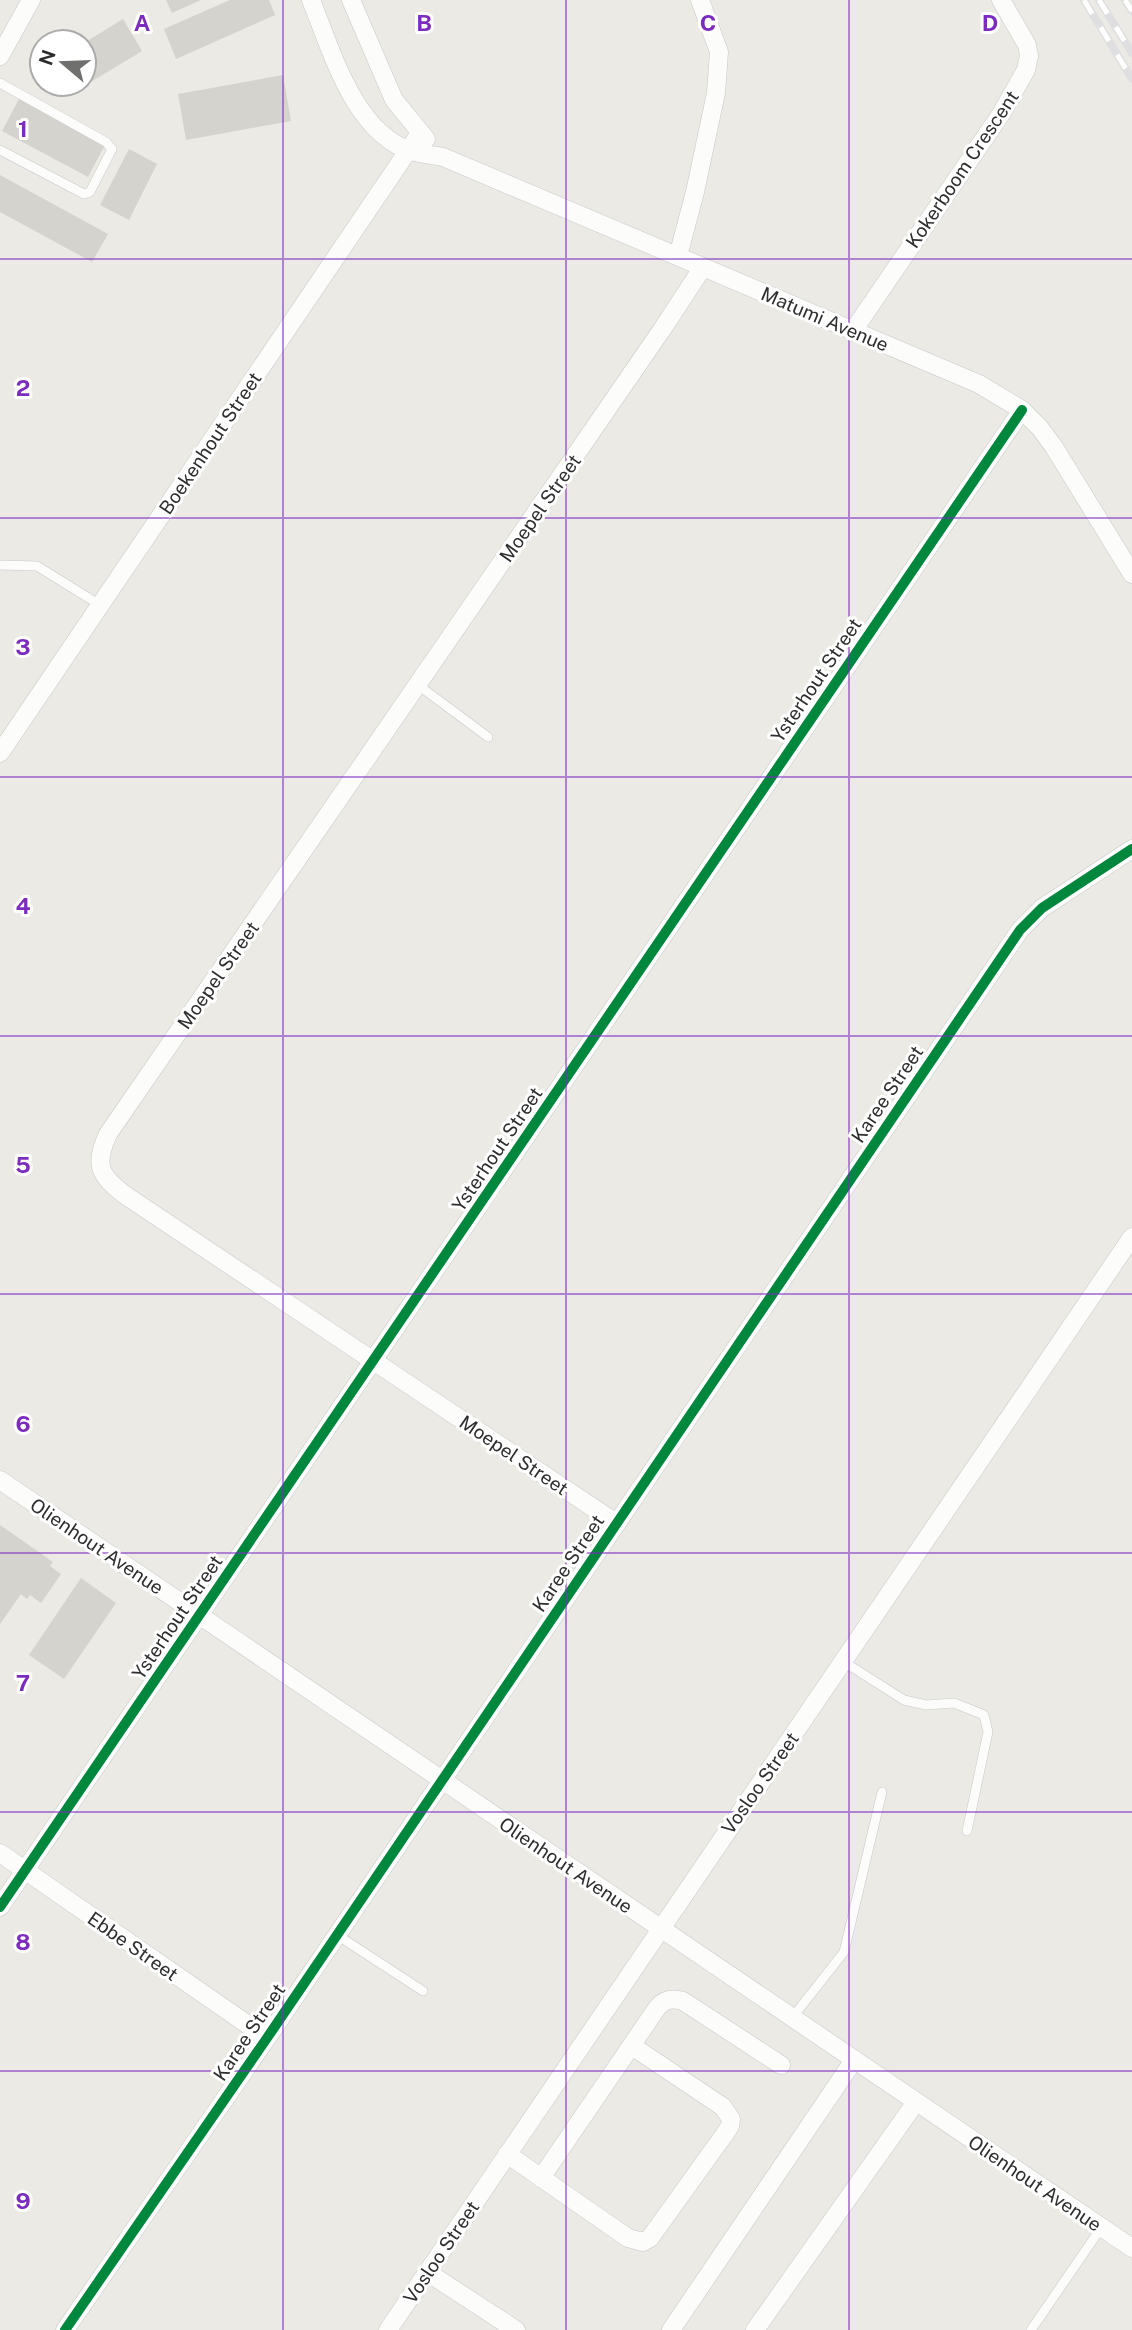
<svg xmlns="http://www.w3.org/2000/svg" width="1132" height="2330" font-family="'Public Sans',sans-serif">
<rect width="100%" height="100%" fill="#eceae4"/>
<g fill="#d5d3ce">
<polygon points="166,0 201,0 172,13"/>
<polygon points="230,0 269,0 275,15 176,59 164,29"/>
<polygon points="123,19 142,51 66,97 58,84 84,84 84,43"/>
<polygon points="283,75 291,121 186,140 178,94"/>
<polygon points="19,99 105,145 88,177 2,131"/>
<polygon points="129,149 157,164 129,220 100,205"/>
<polygon points="0,175 108,234 92,262 0,212"/>
<polygon points="0,1525 53,1562 50,1566 61,1574 41,1603 30,1595 27,1599 21,1594 0,1624"/>
<polygon points="81,1578 116,1603 64,1679 29,1655"/>
</g>
<g fill="none" stroke-linecap="round" stroke-linejoin="round">
<g stroke="#c9c8c9" stroke-width="10">
<g id="lane">
<polyline points="0,83 106,142 112,149 90,192 84,194 0,150"/>
<polyline points="0,565 37,566 100,605"/>
<polyline points="418,685 488,737"/>
<polyline points="844,1662 904,1700 926,1705 954,1703 984,1715 988,1732 967,1831"/>
<polyline points="337,1935 423,1991"/>
<polyline points="792,2018 844,1952 882,1792"/>
<polyline points="1031,2330 1101,2228"/>
</g>
</g>
<g stroke="#c9c8c9" stroke-width="19">
<g id="street">
<path d="M311 0C331 49 354 133 411 151 421 154 433 155 443 157L979 384 1022 410 1040 428 1054 447 1132 574"/>
<polyline points="351,0 394,100 426,139"/>
<polyline points="0,56 31,0"/>
<polyline points="678,256 695,192 716,93 719,52 700,0"/>
<polyline points="853,331 1001,114 1026,70 1029,56 1027,45 1001,0"/>
<polyline points="0,753 420,133"/>
<polyline points="0,1480 1132,2248"/>
<path d="M616 1523 125 1195C99 1175 94 1165 108 1134L663 328 703 267"/>
<polyline points="0,1853 267,2038"/>
<polyline points="0,1907 1022,410"/>
<polyline points="507,2154 628,2238 643,2242 650,2238 724,2135 730,2126 731,2119 723,2107 632,2046"/>
<path d="M541 2178 657 2008C664 1999 672 1998 683 2001L781 2065"/>
<polyline points="427,2272 516,2330"/>
<polyline points="65,2330 267,2038 1020,930 1042,908 1132,849"/>
<polyline points="388,2330 1132,1237"/>
<polyline points="671,2330 854,2060"/>
<polyline points="755,2330 916,2102"/>
</g>
</g>
<use href="#lane" stroke="#fcfcfb" stroke-width="9"/>
<use href="#street" stroke="#fcfcfb" stroke-width="18"/>
<g stroke="#dfdfe1" stroke-width="8">
<g id="rail">
<polyline points="1084,0 1132,79"/>
<polyline points="1099,0 1132,53"/>
<polyline points="1125,0 1132,11"/>
</g>
</g>
<use href="#rail" stroke="#fff" stroke-width="5" stroke-dasharray="16" stroke-linecap="butt"/>
<g stroke="#fff" stroke-width="15">
<g id="cycleway">
<polyline points="0,1907 1022,410"/>
<polyline points="65,2330 267,2038 1020,930 1042,908 1132,849"/>
</g>
</g>
<use href="#cycleway" stroke="#00873e" stroke-width="10"/>
</g>
<path fill="none" stroke="#7b2cbf" stroke-width="2" stroke-opacity="0.55" d="M283 0V2330M566 0V2330M849 0V2330M0 259H1132M0 518H1132M0 777H1132M0 1036H1132M0 1294H1132M0 1553H1132M0 1812H1132M0 2071H1132"/>
<g text-anchor="middle" dominant-baseline="central" stroke-width="6" stroke-linejoin="round" paint-order="stroke">
<g font-size="19" fill="#2e2e2e" stroke="#fff">
<text transform="translate(962 169) rotate(-56)">Kokerboom Crescent</text>
<text transform="translate(825 319) rotate(23)">Matumi Avenue</text>
<text transform="translate(210 443) rotate(-56)">Boekenhout Street</text>
<text transform="translate(540 508) rotate(-55)">Moepel Street</text>
<text transform="translate(816 680) rotate(-56)">Ysterhout Street</text>
<text transform="translate(218 975) rotate(-55)">Moepel Street</text>
<text transform="translate(887 1094) rotate(-56)">Karee Street</text>
<text transform="translate(497 1149) rotate(-56)">Ysterhout Street</text>
<text transform="translate(514 1455) rotate(34)">Moepel Street</text>
<text transform="translate(97 1546) rotate(34)">Olienhout Avenue</text>
<text transform="translate(568 1563) rotate(-56)">Karee Street</text>
<text transform="translate(177 1617) rotate(-56)">Ysterhout Street</text>
<text transform="translate(760 1783) rotate(-55)">Vosloo Street</text>
<text transform="translate(566 1865) rotate(34)">Olienhout Avenue</text>
<text transform="translate(133 1946) rotate(35)">Ebbe Street</text>
<text transform="translate(249 2032) rotate(-56)">Karee Street</text>
<text transform="translate(1035 2183) rotate(34)">Olienhout Avenue</text>
<text transform="translate(441 2252) rotate(-56)">Vosloo Street</text>
</g>
</g>
<g font-size="23" text-anchor="middle" font-weight="bold" fill="#7b2cbf" stroke="#fff" stroke-width="6" stroke-linejoin="round" paint-order="stroke">
<text x="142" y="31">A</text>
<text x="424" y="31">B</text>
<text x="708" y="31">C</text>
<text x="990" y="31">D</text>
<text x="23" y="137">1</text>
<text x="23" y="396">2</text>
<text x="23" y="655">3</text>
<text x="23" y="914">4</text>
<text x="23" y="1173">5</text>
<text x="23" y="1432">6</text>
<text x="23" y="1691">7</text>
<text x="23" y="1950">8</text>
<text x="23" y="2209">9</text>
</g>
<g transform="translate(63 63) rotate(289)"><circle r="33" fill="#ffffff" stroke="#ababab" stroke-width="2"/>
<path d="M0-5L12 26L0 18L-12 26Z" fill="#70706e"/>
<text y="-10" font-size="19" font-weight="bold" text-anchor="middle" fill="#2e2e2e">N</text>
</g>
</svg>
